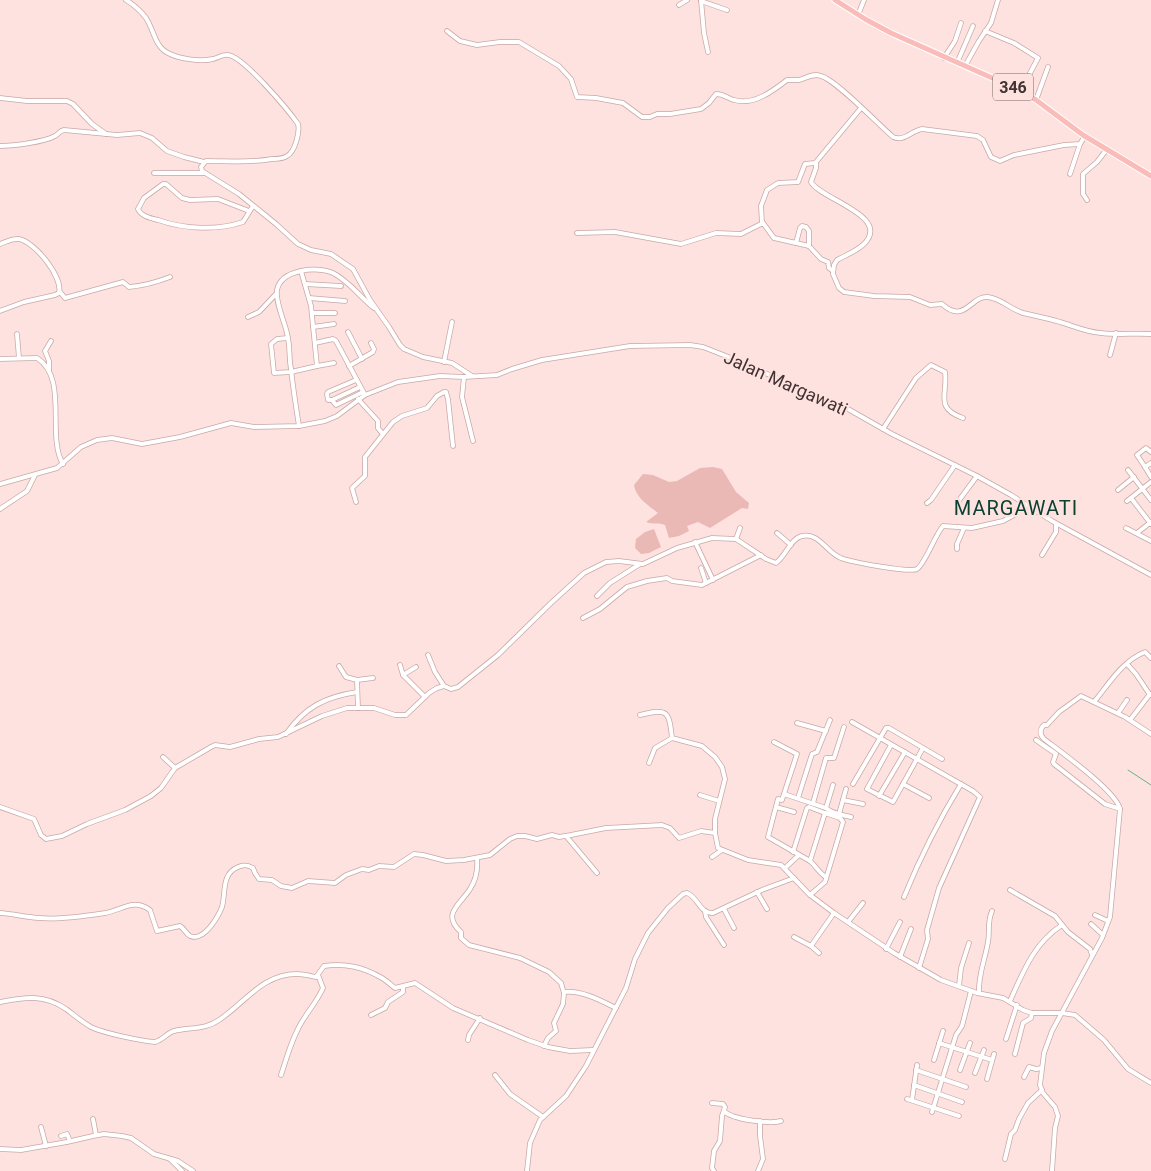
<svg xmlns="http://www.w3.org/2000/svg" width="1151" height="1171" font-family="Roboto,sans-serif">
<rect width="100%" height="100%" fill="#fee2e0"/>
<g fill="#eab9b6">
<path d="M713 467 722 469 736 492 749 503 748 509 742 508 710 528 698 522 687 526 689 531 679 536 669 538 665 525C659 522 653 525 646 522L658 513C648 505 636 498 634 485L643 474 653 475 669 482 677 481 700 468Z"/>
<polygon points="654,529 661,547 649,553 641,554 635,548 636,539 645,532"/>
</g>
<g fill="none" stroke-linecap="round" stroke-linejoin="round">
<polyline stroke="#66b197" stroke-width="1" points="1128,770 1151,785"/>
<g stroke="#c9a8a5" stroke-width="5.5">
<g id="minor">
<path d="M126 0C134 5 141 11 146 18 154 30 155 47 168 53 179 59 201 62 213 59 218 58 223 54 228 55 243 56 289 111 298 124 300 132 295 152 287 156 283 159 277 159 272 159 250 163 229 161 206 161L201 167 202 171 239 194 276 224 298 244 311 250 331 254 353 269 370 300 389 327 400 345 404 349 423 357 452 363 472 376"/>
<polyline points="701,0 704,33 708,52"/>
<polyline points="701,1 727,10"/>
<polyline points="679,5 687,0"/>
<polyline points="858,15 864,0"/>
<path d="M447 31 460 41 477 45 500 42H519L559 66 571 79 577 97 596 98 623 103 642 117H650L657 114H670L701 109 709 103 716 94C724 94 727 98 734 100 753 106 773 91 787 80 791 80 795 80 799 80 807 78 813 73 821 76 836 80 879 125 893 137 904 142 911 131 922 129L977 136 983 140 991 157 1000 161 1014 155 1064 145 1080 144 1085 136"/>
<polyline points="985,31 1014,43 1038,58 1029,75 1017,89"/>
<polyline points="944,58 955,41 961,23"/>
<polyline points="957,63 973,26"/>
<polyline points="965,66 979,41 991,23 998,0"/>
<polyline points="0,98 27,101 67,101 73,104 92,124 106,134"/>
<polyline points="1036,100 1048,67"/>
<path d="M861 108 816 162V168L811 182C820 199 892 216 864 244 857 251 846 255 837 260L834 265 833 274 839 288 844 292 874 296 910 297 930 305 942 304C965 325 971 295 988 297 1002 299 1010 309 1023 313 1035 316 1048 318 1060 322 1074 326 1086 332 1101 333 1117 335 1134 333 1151 334"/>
<path d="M0 146C13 146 44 142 55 136 59 134 59 131 64 130L117 135 140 133 152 138 167 151 184 157 204 162"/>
<polyline points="154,173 204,173"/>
<polyline points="1070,174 1080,144"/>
<polyline points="1087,200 1083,194 1083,174 1097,162 1107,149"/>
<path d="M249 211 218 199 190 200 182 198 166 184H163L144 198 138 209C141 216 150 218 158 220 184 229 216 231 243 222L253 206"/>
<polyline points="762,223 761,206 767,190 778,183 798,182 805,164 815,163"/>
<polyline points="577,233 615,232 681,244 716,233 741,234 763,223 774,238 796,243 800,228 802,226 806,227 809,231 809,246 821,259 828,262 829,268 833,271"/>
<polyline points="796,243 809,246"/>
<path d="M0 244C6 242 12 238 19 239 35 242 63 277 59 293L55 295 24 302 0 311"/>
<polyline points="305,284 341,286"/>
<path d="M60 292 65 298 123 282 129 287C142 286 157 282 170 277"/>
<polyline points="309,298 345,301"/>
<polyline points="312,313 335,313"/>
<polyline points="248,317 259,312 276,294"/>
<polyline points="313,327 334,324"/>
<polyline points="348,332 362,359"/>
<polyline points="17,334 19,358"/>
<polyline points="288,338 277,339 271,344 274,373 291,372 317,366 311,306 301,271"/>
<polyline points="315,343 333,339 336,341 365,395"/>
<polyline points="1110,355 1116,333"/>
<path d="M0 359 37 358C69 378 46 436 63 464"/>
<polyline points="444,362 452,322"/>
<polyline points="317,366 334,363"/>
<polyline points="349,366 373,352 374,349 371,343"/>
<polyline points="49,371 49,361 45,351 51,341"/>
<polyline points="464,377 462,397 473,441"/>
<polyline points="356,380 328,392 327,394 328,400 332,400 360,387"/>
<polyline points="358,399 378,421 378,428 382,433"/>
<polyline points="332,400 336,405 363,392"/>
<path d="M299 426C296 407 293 388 291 369 289 359 290 348 288 338 286 324 275 303 277 290 281 269 318 266 333 273 349 281 360 297 374 308"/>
<path d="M883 429 916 378 931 365 945 372C948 394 934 408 963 418"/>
<polyline points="1151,463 1145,467 1151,477"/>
<polyline points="1145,467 1137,455 1146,448 1151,452"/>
<polyline points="1128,470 1151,500"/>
<polyline points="0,484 57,468 81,447 97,440 112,438 142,444 180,437 231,423 254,427 299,426 325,421 337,416 365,395 398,382 440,376 464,377 497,375 512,369 542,360 630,346 690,345 703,347 726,356 848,409 892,434 977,476 1011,495 1052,521 1151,575"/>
<polyline points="1118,490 1134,477"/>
<polyline points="1131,498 1151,524"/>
<polyline points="1127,501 1151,482"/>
<polyline points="356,502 352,488 365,476 365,457 393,422 402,416 427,408 437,396 444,392 446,392 448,399 453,446"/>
<polyline points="927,503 931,500 955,465"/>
<polyline points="957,503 977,476"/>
<polyline points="0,509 27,491 35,475"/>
<polyline points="1126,528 1151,541"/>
<polyline points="777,533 791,545"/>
<polyline points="1137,533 1151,522"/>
<polyline points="736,539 740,528"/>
<polyline points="695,542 713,580"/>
<polyline points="957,549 957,544 964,528"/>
<polyline points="1042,555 1056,532 1056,524"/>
<polyline points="701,568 706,583"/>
<polyline points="597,596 610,583 640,564"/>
<polyline points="583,618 600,609 627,587 647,581 667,578 672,581 702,585 761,555"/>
<polyline points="428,655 435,672 444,686"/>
<polyline points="1127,664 1136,674 1150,695"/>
<polyline points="400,665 403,675 425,697"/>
<polyline points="339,666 346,677 357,680"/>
<polyline points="403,675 416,667"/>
<path d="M1094 702C1109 684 1122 661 1145 652L1151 658"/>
<polyline points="358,708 357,680 373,678"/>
<polyline points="1118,713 1127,700"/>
<path d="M640 715C668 708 669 711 672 738L702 746 715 757 722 767 725 779 715 819V833L718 848 748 860 781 865 810 895 834 913 894 953 941 980 977 993 1003 998 1023 1010 1032 1013H1062L1075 1015 1104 1040 1128 1069 1151 1083"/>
<polyline points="1130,720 1150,694"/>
<polyline points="852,722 973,791 980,797 939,888 927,930 928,939 919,968"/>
<polyline points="797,723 826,731"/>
<path d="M286 734C305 707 325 697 357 692"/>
<polyline points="1036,740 1056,754 1053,762 1054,764 1105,804 1120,809"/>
<path d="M774 742 797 754 782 800 778 799 768 837 810 861C816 866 819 873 826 877"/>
<polyline points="891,745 867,789 893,802 923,748"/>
<polyline points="163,757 175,768"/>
<polyline points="649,763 655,748 672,738"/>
<polyline points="853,784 886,728 889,728 942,759"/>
<polyline points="903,784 929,798"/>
<path d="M784 794 826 808C832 814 843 815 851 817"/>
<polyline points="700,795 719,801"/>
<polyline points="879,796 905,752"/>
<polyline points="798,798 812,754 817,752 830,720"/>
<polyline points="843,800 863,804"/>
<polyline points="813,803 826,758 834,758 844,727"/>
<path d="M0 807 34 819 41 835 46 839 62 836 87 824 125 810 151 796 161 788 175 768 211 747 215 745 230 747 259 739 278 737 322 716 347 708H374L395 715H406L429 693 437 688 444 686 451 689 458 687 498 655 551 603 584 573 606 562 619 561 643 564 677 548 712 538 736 539 766 559 776 563C785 557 791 538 802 536 819 532 827 553 841 558 851 562 910 573 917 569 925 564 935 535 943 526L972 528 1003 521 1014 515 1023 503"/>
<polyline points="776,807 794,812"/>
<polyline points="826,808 833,785"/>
<polyline points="839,814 846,789"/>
<polyline points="566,836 597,873"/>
<polyline points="793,852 807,808 809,807 825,813"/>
<polyline points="712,857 722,850"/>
<path d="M477 858C478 869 476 880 470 889 460 905 441 914 461 932V938L469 945 520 958 549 972 561 983 564 993 563 1004 554 1023 556 1031 548 1038 544 1046"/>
<polyline points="810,861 825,813 840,818 843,822 825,882 810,895"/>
<polyline points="785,868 799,855"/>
<polyline points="1010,890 1055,916 1068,932 1090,949 1092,955"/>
<polyline points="757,892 767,909"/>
<path d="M904 897C920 858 939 820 961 784"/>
<polyline points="724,909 734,928"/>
<polyline points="705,911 706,917 724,945"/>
<path d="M0 913C13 914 26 917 39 918 59 920 85 916 105 913 122 910 134 898 150 910L157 931 180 926C184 928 186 934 190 936 204 942 218 917 222 907 226 893 221 874 238 867 244 864 248 865 253 868L255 873 259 879 272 880 281 886 292 888 308 881 335 883 346 875 362 869 369 870 379 866 394 867 414 854 423 855 446 861 464 860 490 855 510 839 517 836H525L537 839 552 835 559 837 571 835 606 828 662 825 670 828 679 838 701 831 715 833"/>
<polyline points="1095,915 1108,921"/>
<polyline points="848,922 863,903"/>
<polyline points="1091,924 1103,935"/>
<polyline points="794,937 811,946 819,953"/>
<polyline points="811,946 834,913"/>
<polyline points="886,949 900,922"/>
<polyline points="900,957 911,929"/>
<polyline points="959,986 961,968 969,943"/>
<path d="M564 992C581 990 600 1000 616 1008"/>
<path d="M979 993C978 975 985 960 988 942 990 931 987 922 992 911"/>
<path d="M1010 1001C1023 972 1034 943 1062 925"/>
<path d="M0 1002C25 997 44 994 66 1009 74 1015 82 1022 91 1027 103 1033 141 1041 155 1042 163 1040 167 1033 174 1031 190 1027 205 1030 219 1020 245 1003 262 974 297 974 304 974 310 976 316 977L324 966C346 963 363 967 382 978 387 981 391 985 395 988L415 983 453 1008 528 1040 548 1047 570 1051 593 1050"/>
<polyline points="371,1015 385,1008 388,1002 403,992 403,987"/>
<polyline points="1006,1039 1017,1005"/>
<polyline points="468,1040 469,1035 480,1018"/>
<polyline points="939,1043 992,1060"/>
<polyline points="1015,1054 1023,1023 1031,1018 1032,1013"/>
<polyline points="934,1060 943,1031"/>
<polyline points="916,1070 966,1087"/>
<polyline points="960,1070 970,1043"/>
<polyline points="975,1073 984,1050"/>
<path d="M281 1075C286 1060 290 1045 297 1031 304 1015 316 1004 323 988L318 975"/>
<polyline points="495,1075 510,1094 543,1117"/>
<polyline points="1024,1077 1029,1067 1036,1069 1042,1068"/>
<polyline points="987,1079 994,1054"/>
<polyline points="914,1085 962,1102"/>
<polyline points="907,1099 959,1116"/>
<polyline points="912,1100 917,1065"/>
<polyline points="712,1103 723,1104 725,1107 722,1116 720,1141 714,1151 712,1168 714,1171"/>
<path d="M724 1111C733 1120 770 1124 781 1121"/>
<polyline points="932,1112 956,1035 962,1026 971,991"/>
<polyline points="93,1119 96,1135"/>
<polyline points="41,1127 46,1146"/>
<polyline points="61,1136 67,1134 70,1141"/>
<polyline points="0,1149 21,1150 67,1142 93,1136 104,1134 122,1136 131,1138 154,1154 178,1161 193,1171"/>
<polyline points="170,1159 182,1171"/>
<polyline points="1005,1159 1011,1134 1015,1130 1019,1119 1028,1103 1042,1090"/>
<path d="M527 1171 530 1143 540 1120 566 1096 586 1066 626 988 635 959 648 933 668 908 683 894 687 893C698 897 700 914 713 913L762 890 794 878"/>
<polyline points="758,1171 763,1159 760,1136 760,1121"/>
<path d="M1052 1171 1055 1128 1058 1116 1055 1107 1043 1093 1040 1085 1044 1053 1052 1031 1102 938 1110 917 1120 809C1116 791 1061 752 1044 739 1039 734 1040 729 1044 725H1047L1059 712 1081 696 1125 717 1151 734"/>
</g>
</g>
<g stroke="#fff" stroke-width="7">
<polyline id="major" points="835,0 865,19 891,33 1017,89 1036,100 1083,135 1151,176"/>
</g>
<use href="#minor" stroke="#fff" stroke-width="4"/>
<use href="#major" stroke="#f9bcb9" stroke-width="5"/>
</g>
<g text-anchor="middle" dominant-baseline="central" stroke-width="4.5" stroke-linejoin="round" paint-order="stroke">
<rect fill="#fee2e0" stroke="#796866" stroke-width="1" x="993" y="73.5" width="40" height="27" rx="4"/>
<g font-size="16" font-weight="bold" fill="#403332">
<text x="1013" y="87">346</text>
</g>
<g font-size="18" fill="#403332" stroke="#fee2e0">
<text transform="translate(786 383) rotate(24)">Jalan Margawati</text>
</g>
<g font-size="20" letter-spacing="1" fill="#0c4031" stroke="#fee2e0">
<text x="1016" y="508">MARGAWATI</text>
</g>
</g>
</svg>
